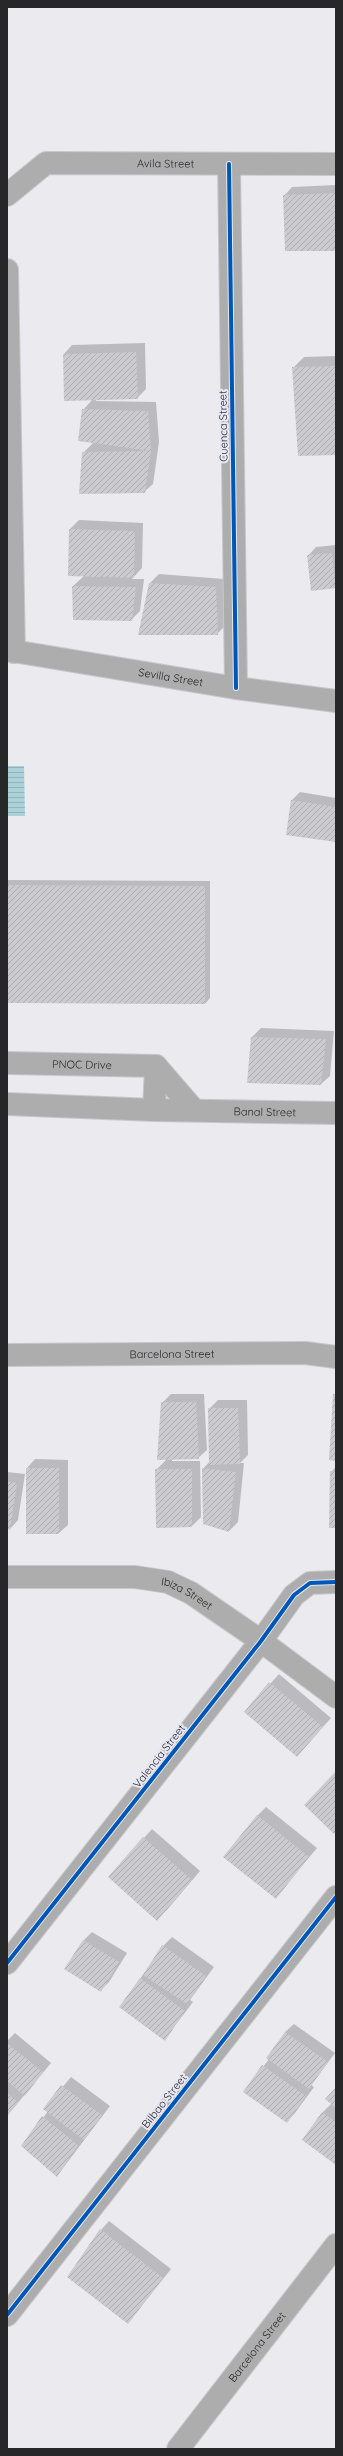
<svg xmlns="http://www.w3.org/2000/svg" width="343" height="2456" font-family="Quicksand,sans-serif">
<defs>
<pattern id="water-rules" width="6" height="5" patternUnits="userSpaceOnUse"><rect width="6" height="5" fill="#acd1d8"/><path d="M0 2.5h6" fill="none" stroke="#94b3ba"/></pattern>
<pattern id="building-hatch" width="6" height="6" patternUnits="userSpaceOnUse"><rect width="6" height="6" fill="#cbcbcf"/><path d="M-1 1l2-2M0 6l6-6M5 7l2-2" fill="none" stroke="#aeaeb2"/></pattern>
</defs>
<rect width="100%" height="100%" fill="#eaeaef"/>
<polygon fill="url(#water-rules)" points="7,766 24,766 25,816 7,816"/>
<g fill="#0003">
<polygon points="336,185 336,250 284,196 292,187"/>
<polygon points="145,343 146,389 137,398 96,399 96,401 156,402 159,442 153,484 144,492 83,453 94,442 83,410 93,399 64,354 72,345"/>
<polygon points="336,356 336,454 293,368 304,357"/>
<polygon points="79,520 143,523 142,568 132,579 144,579 140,611 131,620 73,586 84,576 69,575 70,529"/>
<polygon points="336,545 336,587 312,590 308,556 316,547"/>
<polygon points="159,574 224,579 226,625 217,634 150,583"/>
<polygon points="300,792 336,798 336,841 291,801"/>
<polygon points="7,880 210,881 210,998 205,1004 7,1002"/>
<polygon points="261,1028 334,1031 330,1076 321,1084 252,1037"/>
<polygon points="171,1394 204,1394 207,1450 198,1458 172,1459 172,1461 200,1461 201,1517 192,1526 156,1470 167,1459 162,1403"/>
<polygon points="218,1400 247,1400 248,1455 240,1463 244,1463 238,1522 229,1531 203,1469 210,1461 209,1409"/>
<polygon points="35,1459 68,1460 68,1525 59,1533 27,1468"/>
<polygon points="336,1467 336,1527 331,1472"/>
<polygon points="7,1472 25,1474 18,1520 10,1529 7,1528"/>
<polygon points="279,1674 331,1718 297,1756 245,1712"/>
<polygon points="266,1807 317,1848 276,1897 257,1816"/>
<polygon points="152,1829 200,1871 166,1911 109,1877"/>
<polygon points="92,1932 127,1953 109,1982 100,1991 83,1941"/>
<polygon points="172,1937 214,1967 190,2000 193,2002 165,2039 140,1979 163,1946"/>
<polygon points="294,2024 335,2053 311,2085 314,2087 295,2113 287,2122 244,2092 269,2059 285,2032"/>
<polygon points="15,2033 51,2063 7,2116 7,2041"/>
<polygon points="71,2077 110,2106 57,2176 23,2146 48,2111 44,2109"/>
<polygon points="336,2089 336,2164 322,2113 332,2103"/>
<polygon points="109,2221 171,2269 128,2323 101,2230"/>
</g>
<g fill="url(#building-hatch)">
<polygon points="336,193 336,251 285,251 283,195"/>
<polygon points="136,352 138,399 64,401 63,354"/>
<polygon points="336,366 336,455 298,456 292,367"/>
<polygon points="82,409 148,411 151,451 78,441"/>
<polygon points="151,451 145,493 79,494 82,452"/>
<polygon points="69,529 135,531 134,578 68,576"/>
<polygon points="332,553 336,588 311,591 307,555"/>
<polygon points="149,583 216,587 218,635 138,635"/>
<polygon points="72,586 136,587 132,621 73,620"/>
<polygon points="291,800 336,807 336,842 286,835"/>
<polygon points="7,885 205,886 205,1004 7,1003"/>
<polygon points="251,1037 326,1039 321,1085 247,1083"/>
<polygon points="333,1394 336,1394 336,1461 329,1460"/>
<polygon points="161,1402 196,1402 199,1459 157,1460"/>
<polygon points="208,1408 238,1408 240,1464 209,1465"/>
<rect x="26" y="1468" width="33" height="66"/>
<polygon points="202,1468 236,1472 229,1532 203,1524"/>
<polygon points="155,1469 192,1469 192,1527 156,1528"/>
<polygon points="330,1471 336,1472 336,1528 329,1528"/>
<polygon points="7,1481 17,1483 10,1530 7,1529"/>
<polygon points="269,1682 323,1727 297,1757 244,1712"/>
<polygon points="336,1771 336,1831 334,1834 304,1805"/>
<polygon points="257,1815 309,1857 276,1899 223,1857"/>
<polygon points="143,1837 192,1880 157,1921 108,1877"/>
<polygon points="83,1940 119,1962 101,1992 64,1969"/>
<polygon points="162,1945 206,1976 187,2004 143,1975"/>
<polygon points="140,1978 185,2011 165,2041 119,2007"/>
<polygon points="285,2032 328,2062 309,2089 266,2058"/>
<polygon points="7,2043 43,2072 25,2096 7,2081"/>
<polygon points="262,2065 306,2096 287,2123 243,2092"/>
<polygon points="61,2085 102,2115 84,2140 43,2109"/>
<polygon points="336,2087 336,2108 325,2099"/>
<polygon points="7,2093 18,2102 7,2116"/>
<polygon points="322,2112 336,2122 336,2165 302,2140"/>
<polygon points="42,2116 78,2145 57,2177 21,2146"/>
<polygon points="100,2229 163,2278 128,2324 67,2277"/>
</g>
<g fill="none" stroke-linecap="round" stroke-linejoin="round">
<g stroke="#c8c8cb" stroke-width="24">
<g id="minor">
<polyline points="229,164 236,688"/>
<path id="s1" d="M7 195 46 163 336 164"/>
<polyline points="7,270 14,652"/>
<path id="s2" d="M7 650 236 688 336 701"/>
<path id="s3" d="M7 1063 156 1066 194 1110"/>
<path id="s4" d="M7 1104 154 1110 336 1113"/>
<polyline points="154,1110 156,1066"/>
<path id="s5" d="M7 1355 305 1353 336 1357"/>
<path id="s6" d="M7 1577H135L168 1582 191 1593 261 1641 336 1697"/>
<polyline points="7,1963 261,1641 294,1595 310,1583 336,1582"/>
<polyline points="7,2315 336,1897"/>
<path id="s7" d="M178 2449 336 2245"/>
</g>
</g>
<use href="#minor" stroke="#aeadae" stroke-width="22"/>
<g stroke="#e7e8f2" stroke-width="6">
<g id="cycleway">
<polyline points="229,164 236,688"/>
<polyline points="7,1963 261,1641 294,1595 310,1583 336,1582"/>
<polyline points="7,2315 336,1897"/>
</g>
</g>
<use href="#cycleway" stroke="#0057b8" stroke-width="4"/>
</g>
<g text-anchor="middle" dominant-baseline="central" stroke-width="4" stroke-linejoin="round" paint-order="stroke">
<g font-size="11" fill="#27272a" stroke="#e7e8f2">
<text stroke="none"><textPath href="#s1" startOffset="170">Avila Street</textPath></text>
<text transform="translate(223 426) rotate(-91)">Cuenca Street</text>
<text stroke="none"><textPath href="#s2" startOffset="166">Sevilla Street</textPath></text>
<text stroke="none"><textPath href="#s3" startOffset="75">PNOC Drive</textPath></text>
<text stroke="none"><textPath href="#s4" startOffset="258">Banal Street</textPath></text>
<text stroke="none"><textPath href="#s5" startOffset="165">Barcelona Street</textPath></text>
<text stroke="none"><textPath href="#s6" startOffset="183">Ibiza Street</textPath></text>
<text transform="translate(159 1756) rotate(-52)">Valencia Street</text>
<text transform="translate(164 2101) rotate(-52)">Bilbao Street</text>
<text stroke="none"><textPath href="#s7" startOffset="129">Barcelona Street</textPath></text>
</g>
</g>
<rect width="343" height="2456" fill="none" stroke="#27272a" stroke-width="16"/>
</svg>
